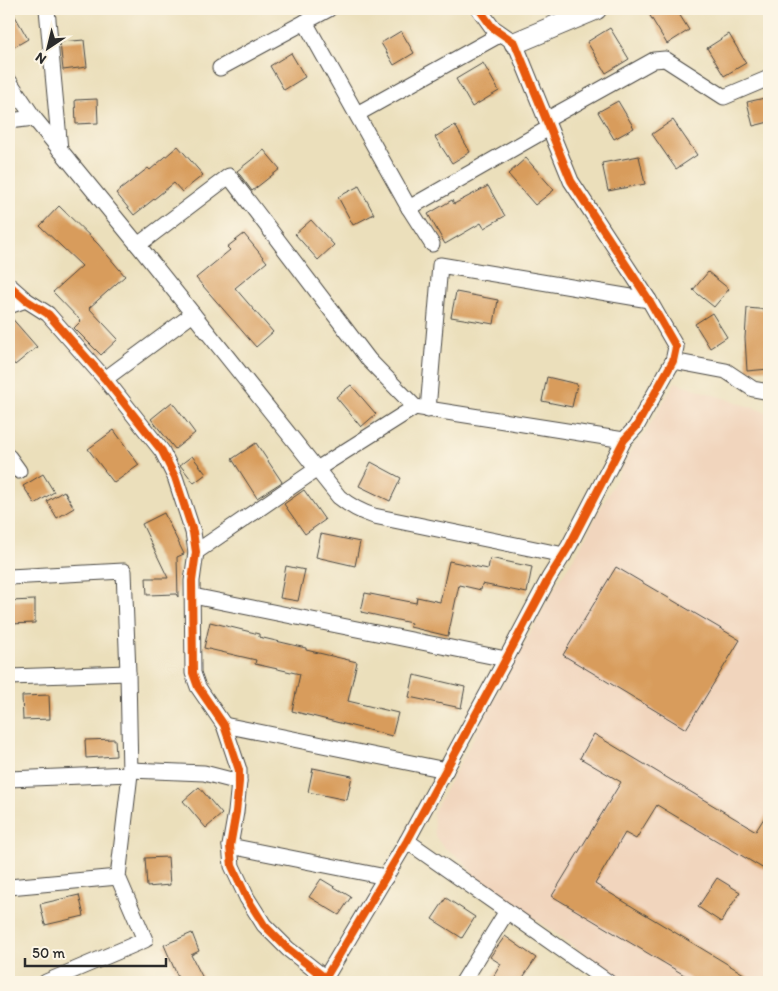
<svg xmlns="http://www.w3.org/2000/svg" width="778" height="991" font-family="Itim,sans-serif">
<rect width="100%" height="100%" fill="#fcf5e5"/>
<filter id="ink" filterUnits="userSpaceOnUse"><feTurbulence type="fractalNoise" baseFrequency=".02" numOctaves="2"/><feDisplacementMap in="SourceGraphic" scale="10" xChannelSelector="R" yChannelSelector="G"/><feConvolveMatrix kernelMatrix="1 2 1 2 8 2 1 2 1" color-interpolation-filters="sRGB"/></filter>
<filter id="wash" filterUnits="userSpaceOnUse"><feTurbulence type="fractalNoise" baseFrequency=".0096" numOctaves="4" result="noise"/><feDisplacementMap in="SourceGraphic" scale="20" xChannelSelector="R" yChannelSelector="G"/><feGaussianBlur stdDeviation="1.12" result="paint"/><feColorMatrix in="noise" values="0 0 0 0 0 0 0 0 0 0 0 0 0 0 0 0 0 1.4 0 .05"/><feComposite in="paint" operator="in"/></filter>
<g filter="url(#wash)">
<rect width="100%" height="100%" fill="#ebdfbb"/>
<polygon fill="#f1d5bd" points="675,382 769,413 769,982 625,982 475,877 463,861 442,846 435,836 433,813 558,582 577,553 634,445 643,437"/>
<g id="blocks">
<g fill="#d89c5c">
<polygon points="9,9 11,9 28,39 9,50"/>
<polygon points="646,9 676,9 689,30 667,44"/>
<polygon points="610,28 629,59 606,73 587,42"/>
<polygon points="401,31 414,53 394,65 381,43"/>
<polygon points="729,34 746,63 724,76 707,48"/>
<polygon points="84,40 87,67 63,70 60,42"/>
<polygon points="291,53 305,77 284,90 270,66"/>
<polygon points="483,63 499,91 472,107 456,79"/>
<polygon points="769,97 769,122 753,126 747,102"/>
<polygon points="97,99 98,123 76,124 75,100"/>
<polygon points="618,101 634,128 614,139 598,112"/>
<polygon points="673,120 697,155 676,169 652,134"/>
<polygon points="455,125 470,152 452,163 435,137"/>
<polygon points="178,146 203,175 182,192 174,183 134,215 116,193 148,168 150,170"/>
<polygon points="264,150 280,169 252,191 237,171"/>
<polygon points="639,156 645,184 608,191 602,163"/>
<polygon points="526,158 554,190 535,205 508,174"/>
<polygon points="359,186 374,214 353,225 338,197"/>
<polygon points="488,186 505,216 484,228 481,223 445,244 428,214 452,200 454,204"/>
<polygon points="59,206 98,244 125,276 89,308 118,339 101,355 74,328 81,321 53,292 82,266 40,226"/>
<polygon points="311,220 334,245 318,260 295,234"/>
<polygon points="244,234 267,262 235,288 273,332 256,347 196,278 230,250 227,247"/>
<polygon points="708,272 729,289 714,307 693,290"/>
<polygon points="456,292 498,300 494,324 451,317"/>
<polygon points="747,308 769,310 769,369 747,371 745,338"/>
<polygon points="712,313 727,337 710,348 695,324"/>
<polygon points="9,315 37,347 15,365 9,357"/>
<polygon points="547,377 577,384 572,407 542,401"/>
<polygon points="351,385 376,414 361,427 336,397"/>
<polygon points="172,402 195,433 175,449 151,419"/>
<polygon points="114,430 139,465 114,483 88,449"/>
<polygon points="256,443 282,482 257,498 232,459"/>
<polygon points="192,456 206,474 194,483 180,465"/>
<polygon points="371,462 401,478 390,501 359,486"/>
<polygon points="43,474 54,492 35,504 23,486"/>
<polygon points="304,490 325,520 305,534 284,504"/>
<polygon points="64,491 74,508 57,518 47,501"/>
<polygon points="164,513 184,554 177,557 178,597 176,594 147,595 146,578 168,578 142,524"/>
<polygon points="321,534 360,542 355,566 316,557"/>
<polygon points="490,558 532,567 527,593 482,584 481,590 459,585 448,636 410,627 411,623 361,612 365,593 416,603 417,597 440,602 449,561 488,569"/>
<polygon points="286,566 305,570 298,601 280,598"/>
<polygon points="616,567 740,640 686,729 563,655"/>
<polygon points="35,600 35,623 9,624 9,601"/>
<polygon points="210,622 259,634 259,637 306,648 306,650 357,662 348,701 398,713 392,736 292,711 300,674 255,664 256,660 204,648"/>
<polygon points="414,675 465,687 461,708 409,697"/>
<polygon points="49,695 50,719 23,720 22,696"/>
<polygon points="594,734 756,831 769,810 769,872 657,805 636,839 625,833 595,884 757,982 696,982 552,896 621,782 580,758"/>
<polygon points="115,739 116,756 86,758 85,740"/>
<polygon points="313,768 352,776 347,800 308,792"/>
<polygon points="199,787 222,814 206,828 183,801"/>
<polygon points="168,857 170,885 147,887 145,858"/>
<polygon points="717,878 740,892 721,922 698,907"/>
<polygon points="321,879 351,897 339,915 309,897"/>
<polygon points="79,895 84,916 45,925 40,904"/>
<polygon points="446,898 475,917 462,938 432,919"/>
<polygon points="192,933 199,951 191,955 205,982 180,982 164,945"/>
<polygon points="505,936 536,958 520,982 490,982 501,964 490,957"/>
</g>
</g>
</g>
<g filter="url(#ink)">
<use href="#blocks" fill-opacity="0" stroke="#484641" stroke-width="1"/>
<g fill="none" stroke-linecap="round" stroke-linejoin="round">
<g stroke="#484641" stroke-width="17">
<g id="street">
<polyline points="47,9 60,150"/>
<polyline points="329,9 305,22 409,208 432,244"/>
<polyline points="220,68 305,22"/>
<path d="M9 81 34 118 138 245 339 497C350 506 361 512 374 516L564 555"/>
<polyline points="357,114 501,34"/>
<polyline points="546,120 654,60 665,59 724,97 769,78"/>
<polyline points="9,121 34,118"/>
<polyline points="409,208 549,128"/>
<polyline points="138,245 229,176 369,360 415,407 624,440"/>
<polyline points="9,285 26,300 48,314 105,379 162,451 175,477 193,532 196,552 192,581 193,673 198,687 224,725 239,770 239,782 236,812 230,846 232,866 247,898 264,925 288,949 325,978"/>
<polyline points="9,306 26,300"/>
<polyline points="673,361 726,371 753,389 769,392"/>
<polyline points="105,379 193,314"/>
<polyline points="428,410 440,265 649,300"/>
<polyline points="9,457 19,471"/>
<polyline points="196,552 317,469 415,407"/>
<polyline points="9,577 124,571 128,673 130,774 118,877 145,940 46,982"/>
<polyline points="193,596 506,659"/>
<polyline points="9,677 128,673"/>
<polyline points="224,725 446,770"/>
<polyline points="130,770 204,773 239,782"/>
<polyline points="9,779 130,774"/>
<polyline points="407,841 608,982"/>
<polyline points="230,846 386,877"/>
<polyline points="9,887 118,877"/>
<polyline points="323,982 407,841 506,659 549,578 569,546 624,440 636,427 673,361 676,347 649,300 571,181 515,43 492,27 479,9"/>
<polyline points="463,982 507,911"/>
</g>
</g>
<g stroke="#484641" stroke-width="23">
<polyline id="secondary" points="515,43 596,9"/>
</g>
<use href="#street" stroke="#fff" stroke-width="15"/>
<use href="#secondary" stroke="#fff" stroke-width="21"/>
<g stroke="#fcf5e5" stroke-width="11">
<g id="cycleway">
<polyline points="9,285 26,300 48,314 105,379 162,451 175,477 193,532 196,552 192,581 193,673 198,687 224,725 239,770 239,782 236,812 230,846 232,866 247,898 264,925 288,949 325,978"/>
<polyline points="323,982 407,841 506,659 549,578 569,546 624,440 636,427 673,361 676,347 649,300 571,181 515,43 492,27 479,9"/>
</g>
</g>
<use href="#cycleway" stroke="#e8590c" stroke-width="8"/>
</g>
</g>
<rect width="778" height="991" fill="none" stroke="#fcf5e5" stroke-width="30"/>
<g transform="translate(48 48) rotate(215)" stroke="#fcf5e5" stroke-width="4" paint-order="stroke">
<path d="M0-4L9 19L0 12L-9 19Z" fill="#2b2b2b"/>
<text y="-8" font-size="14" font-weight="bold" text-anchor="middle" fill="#2b2b2b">N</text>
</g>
<path d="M25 958v8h141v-8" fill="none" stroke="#2b2b2b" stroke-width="2.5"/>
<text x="32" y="958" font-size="15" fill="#2b2b2b" stroke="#fcf5e5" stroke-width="4" paint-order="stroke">50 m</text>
</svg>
